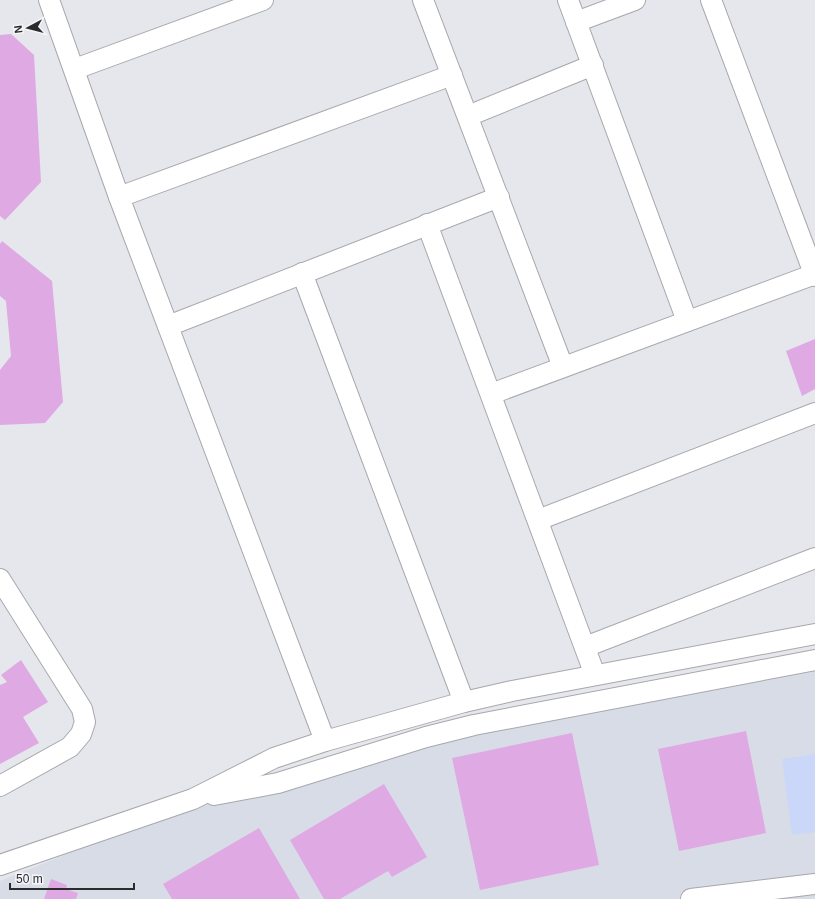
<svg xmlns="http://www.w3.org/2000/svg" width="815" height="899" font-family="Arial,sans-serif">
<rect width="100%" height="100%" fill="#e6e7ec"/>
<polygon fill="#d8dce7" points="815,661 815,899 0,899 0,881 163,815 436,735"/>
<polygon fill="#cbd7f8" points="815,754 815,832 792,835 782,759"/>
<g fill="#dfa9e4">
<polygon points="11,34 34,55 41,182 5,220 0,216 0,35"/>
<polygon points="2,241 52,281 63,402 45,423 0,425 0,370 11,356 6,301 0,296 0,244"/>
<polygon points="815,339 815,389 802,396 786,351"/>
<polygon points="21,660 48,702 23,717 39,743 0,764 0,685 7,682 1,675"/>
<polygon points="746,731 766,833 679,851 658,749"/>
<polygon points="572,733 599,865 480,890 452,758"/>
<polygon points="384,784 427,857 392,877 388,871 340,899 324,899 290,840"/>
<polygon points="259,828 300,899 172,899 163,884"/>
<polygon points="51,879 67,885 66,889 78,893 76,899 44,899"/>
</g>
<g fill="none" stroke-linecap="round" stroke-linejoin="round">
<g stroke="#a7a8ad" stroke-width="22">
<g id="minor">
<polyline points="49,0 119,197 325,741"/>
<polyline points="423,0 563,367"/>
<polyline points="568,0 687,321"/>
<polyline points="711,0 815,276"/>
<polyline points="576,22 635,0"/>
<polyline points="75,69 263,0"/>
<polyline points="468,116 593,65"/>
<polyline points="119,197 452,75"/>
<polyline points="427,224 595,675"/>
<polyline points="302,273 464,702"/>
<polyline points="168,326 499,197"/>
<polyline points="491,394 815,274"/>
<polyline points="538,520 815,413"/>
<polyline points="0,579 82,709 85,722 81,734 70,747 0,786"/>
<polyline points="585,647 815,558"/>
<polyline points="214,795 278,783 426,737 474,725 815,660"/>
<polyline points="0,865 193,799 274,758 325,741 464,702 512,691 815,634"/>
<polyline points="691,899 815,884"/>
</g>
</g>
<use href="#minor" stroke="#fff" stroke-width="20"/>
</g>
<g transform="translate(28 28) rotate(263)" stroke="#f3f5f9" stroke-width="3" paint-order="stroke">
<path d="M0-3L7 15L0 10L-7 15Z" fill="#2a2b2c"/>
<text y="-6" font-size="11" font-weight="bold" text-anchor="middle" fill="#2a2b2c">N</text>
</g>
<path d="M10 883v6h124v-6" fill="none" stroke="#2a2b2c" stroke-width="2"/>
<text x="16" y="883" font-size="12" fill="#2a2b2c" stroke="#f3f5f9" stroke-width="3" paint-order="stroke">50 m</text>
</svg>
